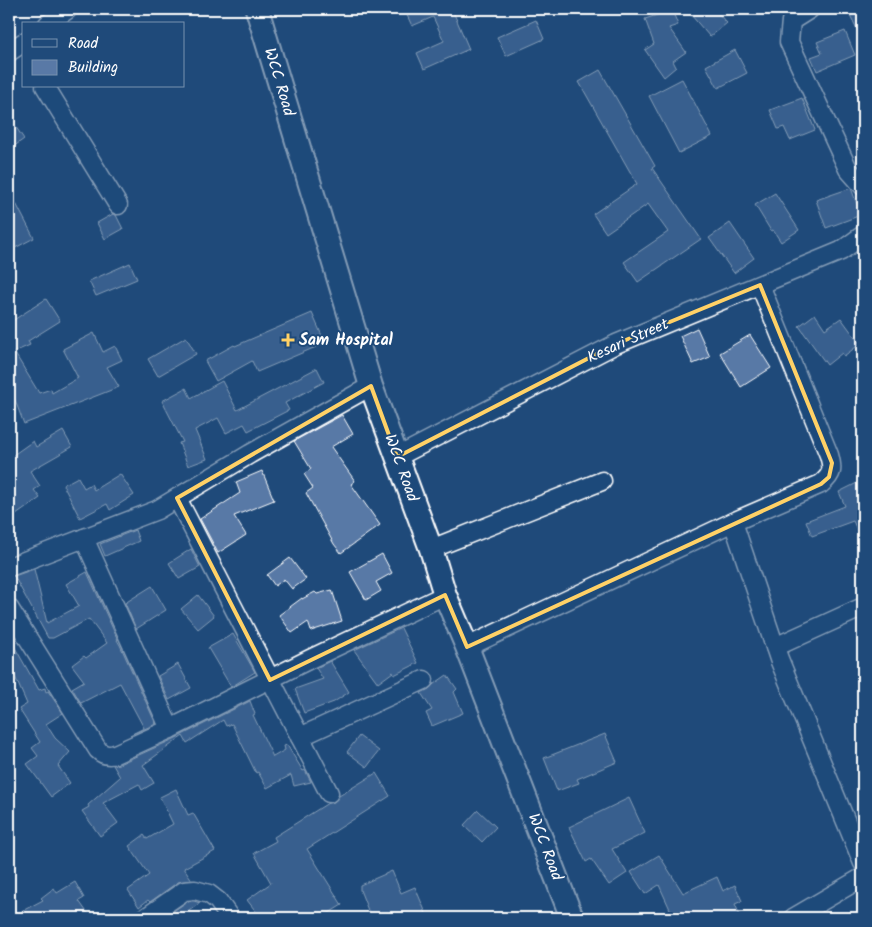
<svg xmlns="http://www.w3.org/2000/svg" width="872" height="927" font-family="Kalam,sans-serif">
<rect width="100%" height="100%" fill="#1f4a7a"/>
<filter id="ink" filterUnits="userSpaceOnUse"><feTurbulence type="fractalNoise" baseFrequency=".02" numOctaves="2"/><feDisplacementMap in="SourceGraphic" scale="10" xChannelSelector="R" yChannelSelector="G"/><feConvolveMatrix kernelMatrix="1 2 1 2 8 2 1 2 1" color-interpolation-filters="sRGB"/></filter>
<g filter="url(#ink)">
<g fill="#5979a6" stroke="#fff">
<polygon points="416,9 452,9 469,49 424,69 417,53 444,41 433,17 412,26 406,13"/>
<polygon points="697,9 714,9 727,23 710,37 691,15"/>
<polygon points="847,9 863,9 863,41"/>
<polygon points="672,10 678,25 669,28 686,52 673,61 676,67 664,77 645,50 654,44 645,19"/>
<polygon points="536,20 544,39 506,56 497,37"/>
<polygon points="845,31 855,55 817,71 811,57 822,53 817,42"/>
<polygon points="735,50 747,73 718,88 706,66"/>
<polygon points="600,70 655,166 652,168 701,239 638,282 624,262 668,232 648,204 606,233 593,214 637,184 579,82"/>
<polygon points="682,79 712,136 679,153 649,96"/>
<polygon points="802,98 815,130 790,140 784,127 778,129 770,110"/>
<polygon points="9,117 24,139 9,150"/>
<polygon points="851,188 861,215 826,228 816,200"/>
<polygon points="9,190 34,238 15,248 9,235"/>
<polygon points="775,193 799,230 781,242 773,230 771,231 755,205"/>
<polygon points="113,214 116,215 123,229 105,239 97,223"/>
<polygon points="730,223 754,258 734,273 709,238"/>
<polygon points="130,263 137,279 96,296 89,281"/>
<polygon points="46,299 60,321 28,341 30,345 14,352 39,393 51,389 52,393 78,378 63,349 94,333 103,352 115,346 122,360 107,367 119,387 24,424 13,395 9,397 9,323"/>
<polygon points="312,313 323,338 323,344 257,372 252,361 216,381 205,361 234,345 235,346"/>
<polygon points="815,314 825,329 841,318 860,344 844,356 842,353 827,365 799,326"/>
<polygon points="697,328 710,357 693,364 680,336"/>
<polygon points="750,335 771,368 741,387 720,353"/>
<polygon points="186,337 196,354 158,376 148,359"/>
<polygon points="317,368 324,382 285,403 289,410 248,431 244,424 226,433 218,418 195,430 207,459 188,466 179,443 183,442 162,401 186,388 191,398 222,381 237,410"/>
<polygon points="342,415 353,434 331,447 355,481 351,484 380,525 341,553 334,544 306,493 313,488 304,474 311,469 294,441"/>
<polygon points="63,431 72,447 30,471 40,486 34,490 40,498 9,520 9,458 33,441 36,447"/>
<polygon points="262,471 274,500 234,516 246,535 218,553 200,519 240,493 236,482"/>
<polygon points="120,474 134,495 110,510 107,504 80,518 63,485 78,477 84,488 91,484 94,490"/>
<polygon points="863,480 863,543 853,521 812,536 806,521 845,506 839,492"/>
<polygon points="135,530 139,541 105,556 100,544"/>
<polygon points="191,549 200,567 179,579 169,563"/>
<polygon points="382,554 392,573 376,582 381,591 366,600 350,572"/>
<polygon points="290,558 306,579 292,589 284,579 275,586 267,575"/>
<polygon points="34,569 47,623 79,606 66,584 87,572 118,640 117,640 120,645 156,724 130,735 144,728 120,683 81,703 72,688 84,681 72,665 84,656 86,658 107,643 89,619 53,638 48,638 14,576"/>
<polygon points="152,586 166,610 136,629 125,603"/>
<polygon points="332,590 342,621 311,631 308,622 292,633 279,615 302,598 302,599 315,592 317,594"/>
<polygon points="198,595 214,616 198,629 181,609"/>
<polygon points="401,628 418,663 394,675 393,672 378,683 354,650"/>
<polygon points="233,634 255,672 231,687 208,648"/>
<polygon points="9,637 39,690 45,688 46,692 48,691 63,713 46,724 55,738 70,752 58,766 70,783 51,797 27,764 38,756 32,748 40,742 19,709 27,704 9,663"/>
<polygon points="330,661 349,692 334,702 304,713 295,689 323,679 316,668"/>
<polygon points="178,664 191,688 169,700 158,676"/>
<polygon points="447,675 457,689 454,692 463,713 432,726 426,713 432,710 421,693 429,689 434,684"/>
<polygon points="250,701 255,714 253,715 273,757 285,750 284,746 287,745 303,771 305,770 311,782 294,786 291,775 267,788 258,772 256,773 232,724 226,726 223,720 187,743 183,736 143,765 154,783 142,790 139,784 103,803 118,823 100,836 82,811 89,807 88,805 120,777 113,765 119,764 174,739"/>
<polygon points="605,734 617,762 577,779 579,783 557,791 544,758"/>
<polygon points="359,736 379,751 367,767 347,752"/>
<polygon points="376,773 390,796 307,849 342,905 321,918 261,918 247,900 271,883 254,853 276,841 274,837 328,803 334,802 339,796"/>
<polygon points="176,789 188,815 193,813 215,851 184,868 192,880 178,882 150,902 148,900 139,907 128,890 149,875 129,846 144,835 147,839 173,824 160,797"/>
<polygon points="629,798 645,833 612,849 627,873 609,885 591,859 586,862 569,827"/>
<polygon points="478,810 496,827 482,842 464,825"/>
<polygon points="659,855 683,893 717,877 723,891 735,885 742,901 735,904 741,918 674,918 659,885 645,894 631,872"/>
<polygon points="392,871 401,893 415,887 428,918 371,918 360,890 360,885"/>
<polygon points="75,882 84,898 79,901 91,918 9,918 43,900 41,898 54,888 57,893"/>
<polygon points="188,901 194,901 200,903 179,918 163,918"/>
</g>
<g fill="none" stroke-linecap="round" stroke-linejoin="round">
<g stroke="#fff" stroke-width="21">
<g id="minor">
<polyline points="810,9 791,21 789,42 848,169 863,186"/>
<polyline points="48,24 68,9"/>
<polyline points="9,52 24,42"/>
<polyline points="45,86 118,205"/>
<polyline points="397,457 616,344 841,251 863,235"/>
<polyline points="177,498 329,793"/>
<polyline points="733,522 779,659 863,863"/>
<polyline points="84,538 170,729 310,659 445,595"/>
<polyline points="431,549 602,481"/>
<polyline points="9,567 157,510 250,454 371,386"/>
<path d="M9 608 98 750C103 755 108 756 115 754L170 729"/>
<path d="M467 647 733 522 821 484C833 474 833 469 829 455L760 285"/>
<polyline points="775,647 863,607"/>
<polyline points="300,737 424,680"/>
<polyline points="145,918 184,891 195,890 209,894 218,901 230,918"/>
<polyline points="793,918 863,877"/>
</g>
</g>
<g stroke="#fff" stroke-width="26">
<polyline id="major" points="257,9 371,386 431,549 445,595 467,647 572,918"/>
</g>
<use href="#minor" stroke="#1f4a7a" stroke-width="18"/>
<use href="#major" stroke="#1f4a7a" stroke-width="22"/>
</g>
</g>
<path d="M0 0H872V927H0ZM760 285 832 463 829 477 821 484 467 647 445 595 270 680 177 498 371 386 397 457 616 344Z" fill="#1f4a7a" fill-opacity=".55" fill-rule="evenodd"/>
<path fill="none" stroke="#ffd166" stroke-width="4" stroke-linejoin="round" d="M760 285 832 463 829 477 821 484 467 647 445 595 270 680 177 498 371 386 397 457 616 344Z"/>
<path fill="#ffd166" stroke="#1f4a7a" stroke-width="2" d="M285.5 332.5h5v5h5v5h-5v5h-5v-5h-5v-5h5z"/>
<g text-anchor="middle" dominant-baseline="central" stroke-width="4" stroke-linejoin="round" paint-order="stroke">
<g font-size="16" fill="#fff" stroke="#1f4a7a">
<text transform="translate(279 82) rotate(73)">WCC Road</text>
<text transform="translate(628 341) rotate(-24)">Kesari Street</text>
<text transform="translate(401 468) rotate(70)">WCC Road</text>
<text transform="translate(545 847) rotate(69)">WCC Road</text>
</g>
<g font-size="16" font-weight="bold" fill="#fff" stroke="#1f4a7a" text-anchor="start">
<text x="299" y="340">Sam Hospital</text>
</g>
</g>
<rect width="872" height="927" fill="none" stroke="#1f4a7a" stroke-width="30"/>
<rect x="15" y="15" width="842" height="897" fill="none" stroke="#fff" stroke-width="2" filter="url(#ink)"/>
<rect x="22" y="22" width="162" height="65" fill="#1f4a7a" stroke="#7992af"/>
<rect x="32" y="39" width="25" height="8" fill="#1f4a7a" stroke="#7992af"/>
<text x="68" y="48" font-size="15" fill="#ffffff">Road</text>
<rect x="32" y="60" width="25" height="15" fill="#5979a6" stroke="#7992af"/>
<text x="68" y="72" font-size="15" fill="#ffffff">Building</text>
</svg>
